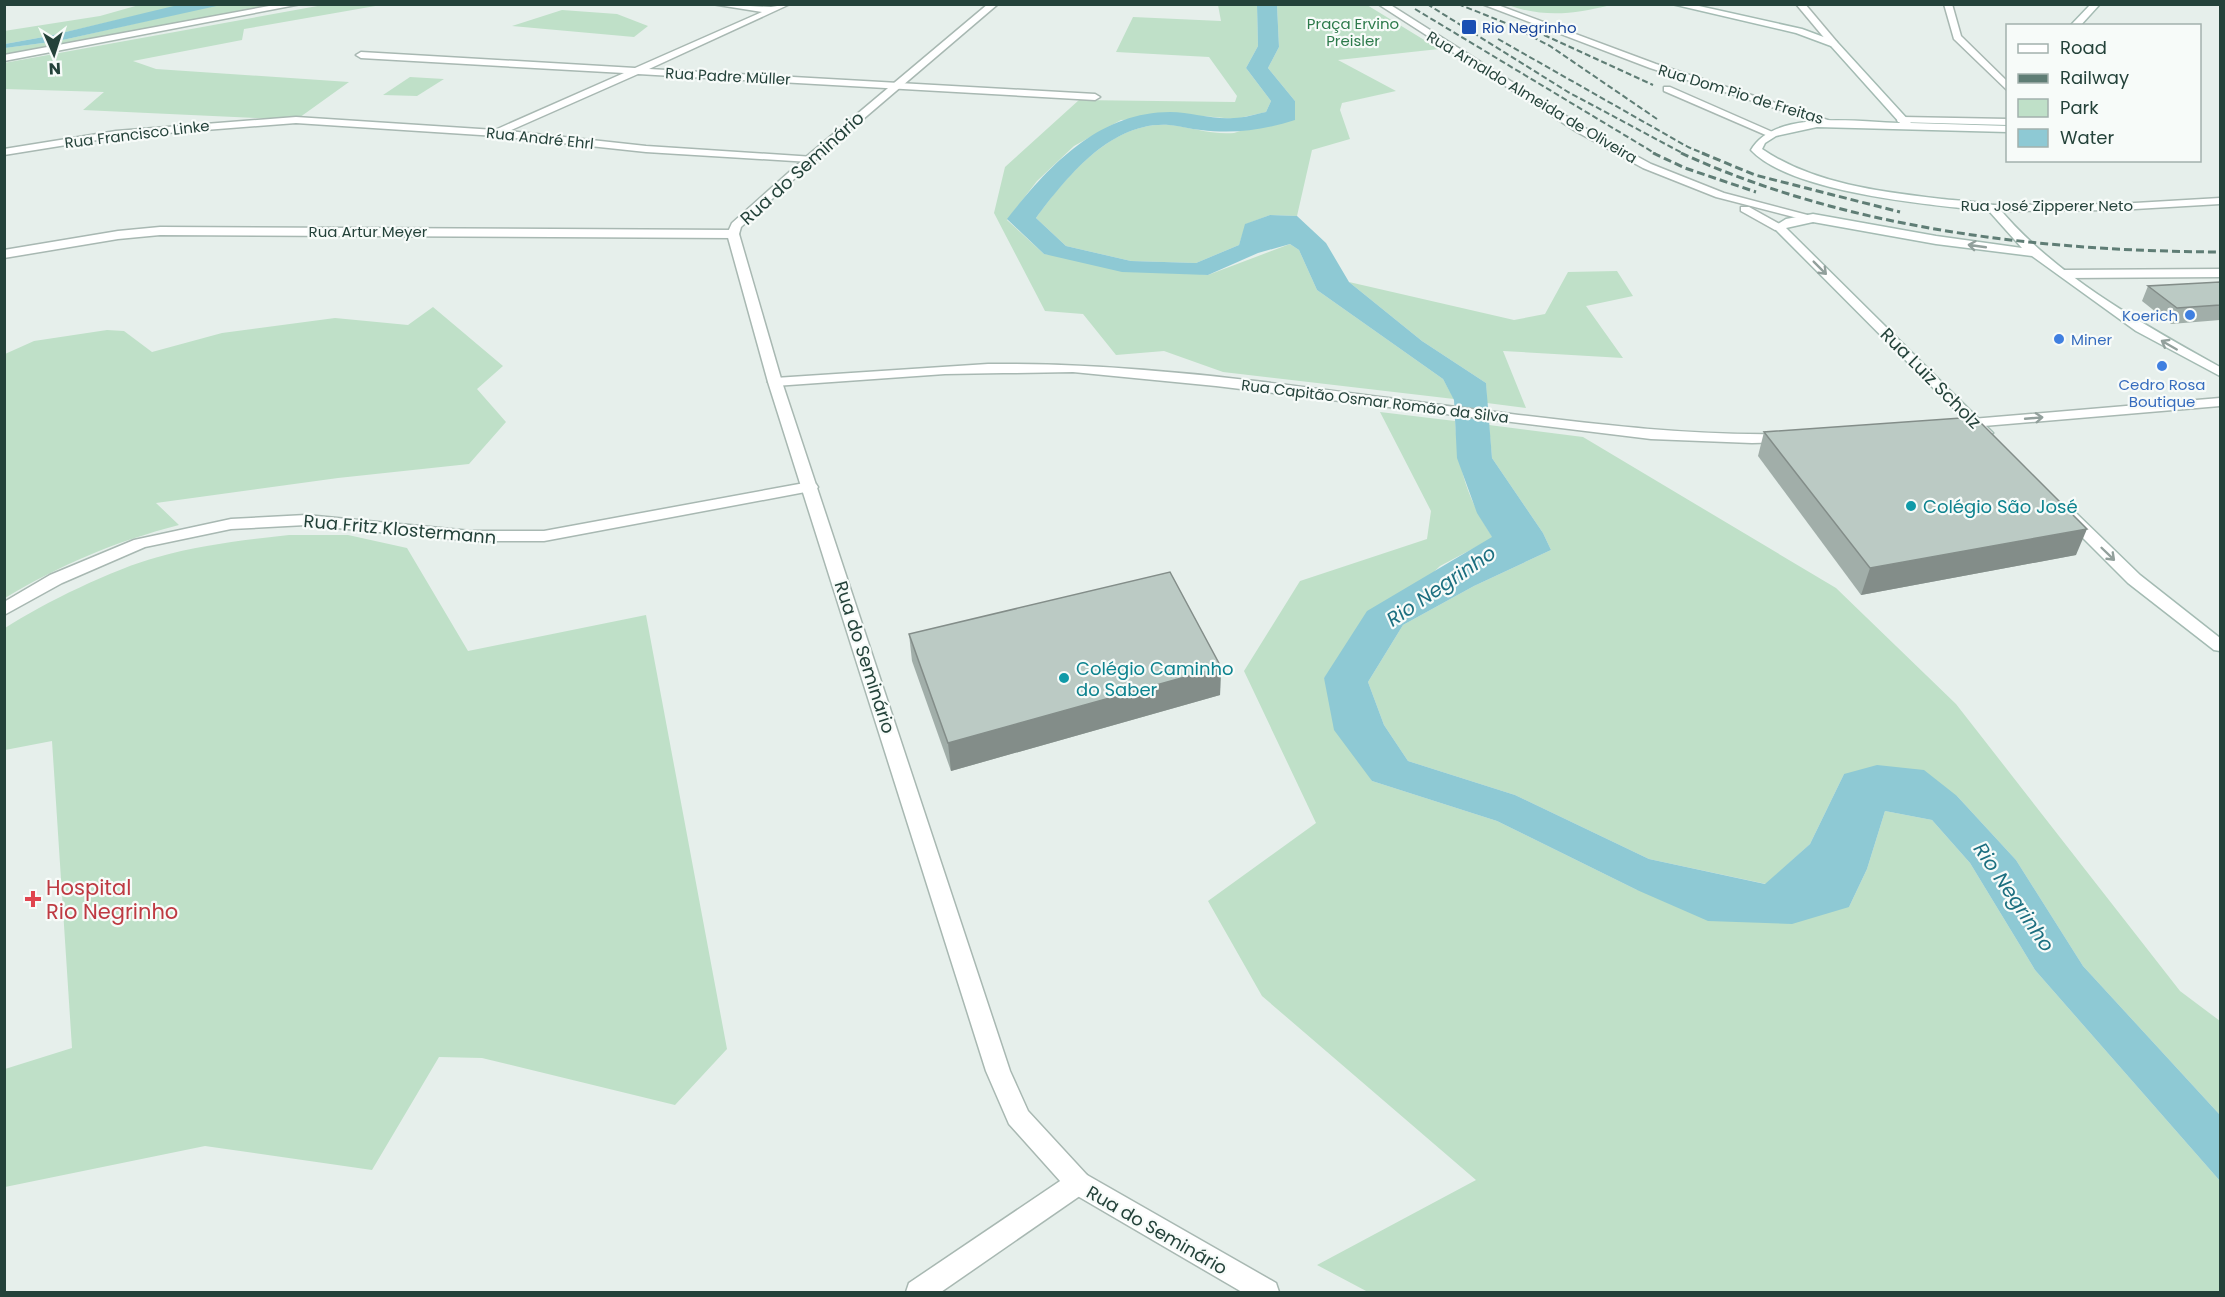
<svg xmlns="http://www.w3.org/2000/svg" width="2225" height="1297" font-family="Poppins,sans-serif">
<rect width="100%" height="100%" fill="#e6efeb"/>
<g fill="#bfe0c8">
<polygon points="221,4 284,5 5,56 4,48 58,41"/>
<polygon points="139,5 182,5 49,36 5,44 4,31 100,16"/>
<polygon points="323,5 381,5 244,29 242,40 133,61 156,69 349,82 296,120 83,110 104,92 5,89 4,63"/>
<polygon points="1218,5 1257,5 1258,46 1246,68 1271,101 1266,112 1235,119 1203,116 1121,120 1074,146 1037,181 1007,220 1044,254 1208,275 1290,244 1299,250 1317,290 1443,379 1454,399 1223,372 1164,351 1116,355 1083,314 1045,311 994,213 1005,167 1079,100 1235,102 1237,96 1209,57 1116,52 1133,17 1221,21"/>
<path d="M1277 5H1367L1439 49 1338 60 1396 91 1342 103 1340 110 1350 139 1312 150 1297 216 1270 215 1246 224 1239 245 1196 263 1131 261 1066 246 1036 218C1066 177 1112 120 1170 125 1190 127 1212 135 1234 133 1246 131 1282 108 1295 101L1268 68 1279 47Z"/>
<path d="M1508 5H1611C1575 14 1544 18 1508 5Z"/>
<polygon points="562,10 617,14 648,26 634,37 512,26"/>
<polygon points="410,77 444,79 417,96 383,95"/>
<polygon points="1617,271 1633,296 1586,306 1623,358 1503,351 1526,408 1487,403 1486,383 1422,341 1349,282 1514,320 1545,314 1568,272"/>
<path d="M433 307 503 366 477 389 506 422 469 464 338 478 156 503 179 525C114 542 62 564 5 598V354L34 341 107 330 124 331 152 352 222 333 335 318 408 325Z"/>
<path d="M1380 412 1455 421C1458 468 1467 498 1493 538L1440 566 1324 678 1372 781 1497 821 1637 890 1849 907 1867 869 1885 811 1932 820 1970 863 2035 970 2220 1181V1292H1368L1317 1265 1476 1180 1262 996 1208 901 1316 823 1244 671 1300 581 1427 539 1431 511Z"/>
<polygon points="1489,425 1583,437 1836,588 1956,704 2180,991 2220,1021 2220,1115 2083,966 2016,860 1957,796 1844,774 1810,844 1766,884 1649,859 1515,795 1408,761 1384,725 1368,682 1403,625 1474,586 1551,550 1543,533 1492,458"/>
<path d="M289 535H348L407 548 468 651 646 615 727 1049 675 1105 482 1058 439 1057 372 1170 205 1146 5 1187V1069L72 1048 52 741 5 750V628C44 603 113 569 158 557 201 545 245 540 289 535Z"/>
</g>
<g fill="#8ec9d4">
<polygon points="182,4 221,5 58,41 5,48 5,44 49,36"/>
<path d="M1257 5H1277L1279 47 1268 68 1295 101V120C1264 130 1234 134 1201 130 1190 129 1180 126 1169 125 1111 121 1067 177 1036 218L1066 246 1131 261 1196 263 1239 245 1245 224 1270 215 1297 216 1326 243 1349 282 1422 341 1486 383 1492 458 1543 533 1551 550 1474 586 1403 625 1368 682 1384 725 1408 761 1515 795 1649 859 1765 884 1810 844 1844 774 1877 765 1924 770 1957 796 2016 860 2083 966 2220 1115V1181L2035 970 1970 863 1932 820 1885 811 1867 869 1849 907 1792 924 1708 921 1637 890 1497 821 1372 781 1334 730 1324 678 1367 611 1492 537 1477 513 1457 458 1454 400 1443 379 1317 290 1299 250 1290 244 1258 253 1208 275 1122 272 1044 254 1007 219C1048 167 1098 112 1170 112 1191 112 1213 120 1234 118 1244 118 1256 114 1266 112L1271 101 1246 68 1258 46Z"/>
</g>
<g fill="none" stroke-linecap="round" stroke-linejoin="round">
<g stroke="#a8b8b2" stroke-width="3">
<g id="minor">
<polygon points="280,4 301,4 4,61 4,55"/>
<polygon points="712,4 771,7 790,4 649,69 1095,94 1100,97 1095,100 638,74 509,131 646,146 814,157 815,159 810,162 646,152 496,136 296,123 116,137 4,155 4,149 116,131 296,117 495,130 624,73 361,58 356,55 361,52 635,68 762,12"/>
<polygon points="1482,4 1495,4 1656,64 1840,124 1831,126 1650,68"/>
<polygon points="1796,4 1805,4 1837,42 1837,46 1831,46"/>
<polygon points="1944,4 1952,4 1961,36 2008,82 2008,91 1954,39"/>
<polygon points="1664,87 1670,87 1777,134 1768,136 1664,91"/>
<polygon points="1902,117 2008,119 2008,125 1898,122 1897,120"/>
<polygon points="160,227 733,230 739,234 733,238 160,235 118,239 4,258 4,250 118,231"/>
<polygon points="2220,269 2220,277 2064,278 2058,274 2064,270"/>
<path d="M988 364C1163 362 1337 393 1511 414 1602 425 1693 436 1786 434L1793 438 1786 442 1752 443 1651 439 1216 386 1073 372 945 374 775 386 768 382 775 378Z"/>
<polygon points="2220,398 2220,406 1960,428 1953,424 1960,420"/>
<polygon points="810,482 816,484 818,487 816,490 544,541 471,541 306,525 231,529 145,547 62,583 4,615 4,602 50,575 134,540 231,519 306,515 471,531 544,531"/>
<polygon points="1078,1172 1087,1175 1091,1183 1087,1191 941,1292 906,1292 909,1283 1069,1175"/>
</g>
</g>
<g stroke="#a8b8b2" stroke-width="3">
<g id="tertiary">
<polygon points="988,4 998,4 814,161 741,227 739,234 782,382 1010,1071 1028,1111 1087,1175 1276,1283 1279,1292 1242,1292 1069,1191 1009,1124 986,1071 768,382 727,234 732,223 806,157"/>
<polygon points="1378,4 1389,4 1585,128 1651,164 1724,193 1819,218 1813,222 1716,197 1643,168 1577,132"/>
<polygon points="2220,198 2220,204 2118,210 1993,211 1987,208 1993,205 2118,204"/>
<polygon points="1741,207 1749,207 1785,227 1775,230 1741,211"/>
</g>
</g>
<g stroke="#a4bbb3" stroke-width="3">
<g id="secondary">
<path d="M1672 4H1690L1802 29 1837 42 1911 123 2008 126V132L1817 127 1776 136 1765 143 1762 149C1813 184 1882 192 1942 199 1960 201 1979 201 1997 206 2055 276 2141 323 2220 367V376L2136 331 2032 256 1936 244 1813 222 1786 228 1993 433 1986 437 1981 436 1773 227 1786 219 1813 214 1936 236 2022 248 1989 211C1931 205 1791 193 1751 150 1774 109 1859 122 1900 123L1831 46 1796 33Z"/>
<polygon points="2091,4 2100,4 2080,26 2070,26"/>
<polygon points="2070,511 2076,513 2140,575 2220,638 2220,651 2214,650 2128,583 2064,519 2062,516"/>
</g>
</g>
<use href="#minor" fill="#fff" fill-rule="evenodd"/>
<use href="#tertiary" fill="#fff" fill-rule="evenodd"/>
<use href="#secondary" fill="#fff" fill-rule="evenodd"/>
<g stroke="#5f7d75" stroke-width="2" stroke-dasharray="6 3" stroke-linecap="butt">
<polyline points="1427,4 1568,92 1684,154"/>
<polyline points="1458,4 1508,24 1550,46 1657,119"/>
<polyline points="1415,9 1656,154"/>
<polyline points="1544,35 1653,85"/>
<polyline points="1498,39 1688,147 1705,154"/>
</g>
<g stroke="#5f7d75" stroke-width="3" stroke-dasharray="8 4" stroke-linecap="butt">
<polyline points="1653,153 1685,168 1756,192"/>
<path d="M1681 153C1847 229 2038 251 2220 252"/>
<polyline points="1702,153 1755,175 1900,212"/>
</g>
</g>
<g fill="#a1aea9">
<polygon points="2220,282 2220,320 2171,324 2142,301 2148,286"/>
<polygon points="1764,432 2076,555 1861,595 1758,456"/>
<polygon points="909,634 1221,667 1220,695 951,771 912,661"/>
</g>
<g fill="#838d89">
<polygon points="2087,529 2076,555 1861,595 1870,568"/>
<polygon points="1221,667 1220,695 951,771 948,743"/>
</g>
<g fill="#bbcac4" stroke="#838d89" stroke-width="1.5">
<polygon points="2220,282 2220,305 2177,308 2148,286"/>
<polygon points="1975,417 2087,529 1870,568 1764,432"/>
<polygon points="1170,572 1221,667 948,743 909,634"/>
</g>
<defs><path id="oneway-shaft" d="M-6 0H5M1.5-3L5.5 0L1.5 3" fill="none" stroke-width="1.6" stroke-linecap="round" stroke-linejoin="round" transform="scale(1.5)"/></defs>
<g stroke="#92a09c">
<use href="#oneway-shaft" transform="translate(1977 246) rotate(-172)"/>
<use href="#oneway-shaft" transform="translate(1820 268) rotate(45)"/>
<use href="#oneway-shaft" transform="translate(2169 345) rotate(-150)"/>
<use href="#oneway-shaft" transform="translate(2034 418) rotate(-5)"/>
<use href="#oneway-shaft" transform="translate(2108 554) rotate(44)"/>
</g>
<rect fill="#1a4fb4" stroke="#f7fbf9" stroke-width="2" x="1461" y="19" width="16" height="16" rx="3"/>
<g fill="#3f7fe0" stroke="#f7fbf9" stroke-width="2">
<circle cx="2190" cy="315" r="6"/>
<circle cx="2059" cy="339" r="6"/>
<circle cx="2162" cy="366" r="6"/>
</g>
<g fill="#0f9aa8" stroke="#f7fbf9" stroke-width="2">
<circle cx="1911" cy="506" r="6"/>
<circle cx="1064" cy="678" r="6"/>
</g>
<path fill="#e0444e" stroke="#f7fbf9" stroke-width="2" d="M30 890h6v6h6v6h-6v6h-6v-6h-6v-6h6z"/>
<g text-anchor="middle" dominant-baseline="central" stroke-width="4.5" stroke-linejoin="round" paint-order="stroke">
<g font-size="15" fill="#2d7a4b" stroke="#f7fbf9">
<text x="1353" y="23">Praça Ervino<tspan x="1353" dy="17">Preisler</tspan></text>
</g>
<g font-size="15" fill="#164399" stroke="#f7fbf9" text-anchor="start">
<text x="1482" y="27">Rio Negrinho</text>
</g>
<g font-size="15" fill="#24423a" stroke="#f7fbf9">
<text transform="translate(728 76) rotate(3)">Rua Padre Müller</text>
<text transform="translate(1741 94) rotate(17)">Rua Dom Pio de Freitas</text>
<text transform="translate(1532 97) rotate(31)">Rua Arnaldo Almeida de Oliveira</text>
<text transform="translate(137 134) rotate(-7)">Rua Francisco Linke</text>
<text transform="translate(540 138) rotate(6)">Rua André Ehrl</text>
<text x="2047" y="205">Rua José Zipperer Neto</text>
<text x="368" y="231">Rua Artur Meyer</text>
<text transform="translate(1375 401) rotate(7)">Rua Capitão Osmar Romão da Silva</text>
</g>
<g font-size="15" fill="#366cbe" stroke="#f7fbf9" text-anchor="end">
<text x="2178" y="315">Koerich</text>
<text x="2071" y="339" text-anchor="start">Miner</text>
<text x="2162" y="384" text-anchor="middle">Cedro Rosa<tspan x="2162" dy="17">Boutique</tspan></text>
</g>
<g font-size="18" fill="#24423a" stroke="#f7fbf9">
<text transform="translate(802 168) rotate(-42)">Rua do Seminário</text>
<text transform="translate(1931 378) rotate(45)">Rua Luiz Scholz</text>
<text transform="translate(400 529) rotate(5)">Rua Fritz Klostermann</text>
<text transform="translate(865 657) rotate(72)">Rua do Seminário</text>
<text transform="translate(1157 1230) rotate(30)">Rua do Seminário</text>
</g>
<g font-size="18" fill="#0d838f" stroke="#f7fbf9" text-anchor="start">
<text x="1923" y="506">Colégio São José</text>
<text x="1076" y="668">Colégio Caminho<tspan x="1076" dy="21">do Saber</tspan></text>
</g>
<g font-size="20" font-style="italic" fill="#1c6f80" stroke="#f7fbf9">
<text transform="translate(1441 586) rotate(-34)">Rio Negrinho</text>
<text transform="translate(2014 897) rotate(56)">Rio Negrinho</text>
</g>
<g font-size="21" fill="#be3a42" stroke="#f7fbf9" text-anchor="start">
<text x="46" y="887">Hospital<tspan x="46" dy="24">Rio Negrinho</tspan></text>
</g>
</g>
<rect width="2225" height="1297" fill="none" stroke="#24423a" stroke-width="12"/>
<rect x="2006" y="24" width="195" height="138" fill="#f7fbf9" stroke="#a3b1ad" stroke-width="1.5"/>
<rect x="2018" y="44" width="30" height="9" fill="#ffffff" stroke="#a3b1ad" stroke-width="1.5"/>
<text x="2060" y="54" font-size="18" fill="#24423a">Road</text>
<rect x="2018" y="74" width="30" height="9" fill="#5f7d75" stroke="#a3b1ad" stroke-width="1.5"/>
<text x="2060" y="84" font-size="18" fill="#24423a">Railway</text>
<rect x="2018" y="99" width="30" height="18" fill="#bfe0c8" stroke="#a3b1ad" stroke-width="1.5"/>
<text x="2060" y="114" font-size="18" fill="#24423a">Park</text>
<rect x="2018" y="129" width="30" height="18" fill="#8ec9d4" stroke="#a3b1ad" stroke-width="1.5"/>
<text x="2060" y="144" font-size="18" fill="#24423a">Water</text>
<g transform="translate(54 54) rotate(177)" stroke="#f7fbf9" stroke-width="4.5" paint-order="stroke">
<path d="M0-4.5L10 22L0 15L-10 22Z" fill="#24423a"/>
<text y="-9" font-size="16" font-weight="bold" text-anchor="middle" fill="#24423a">N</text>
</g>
</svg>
